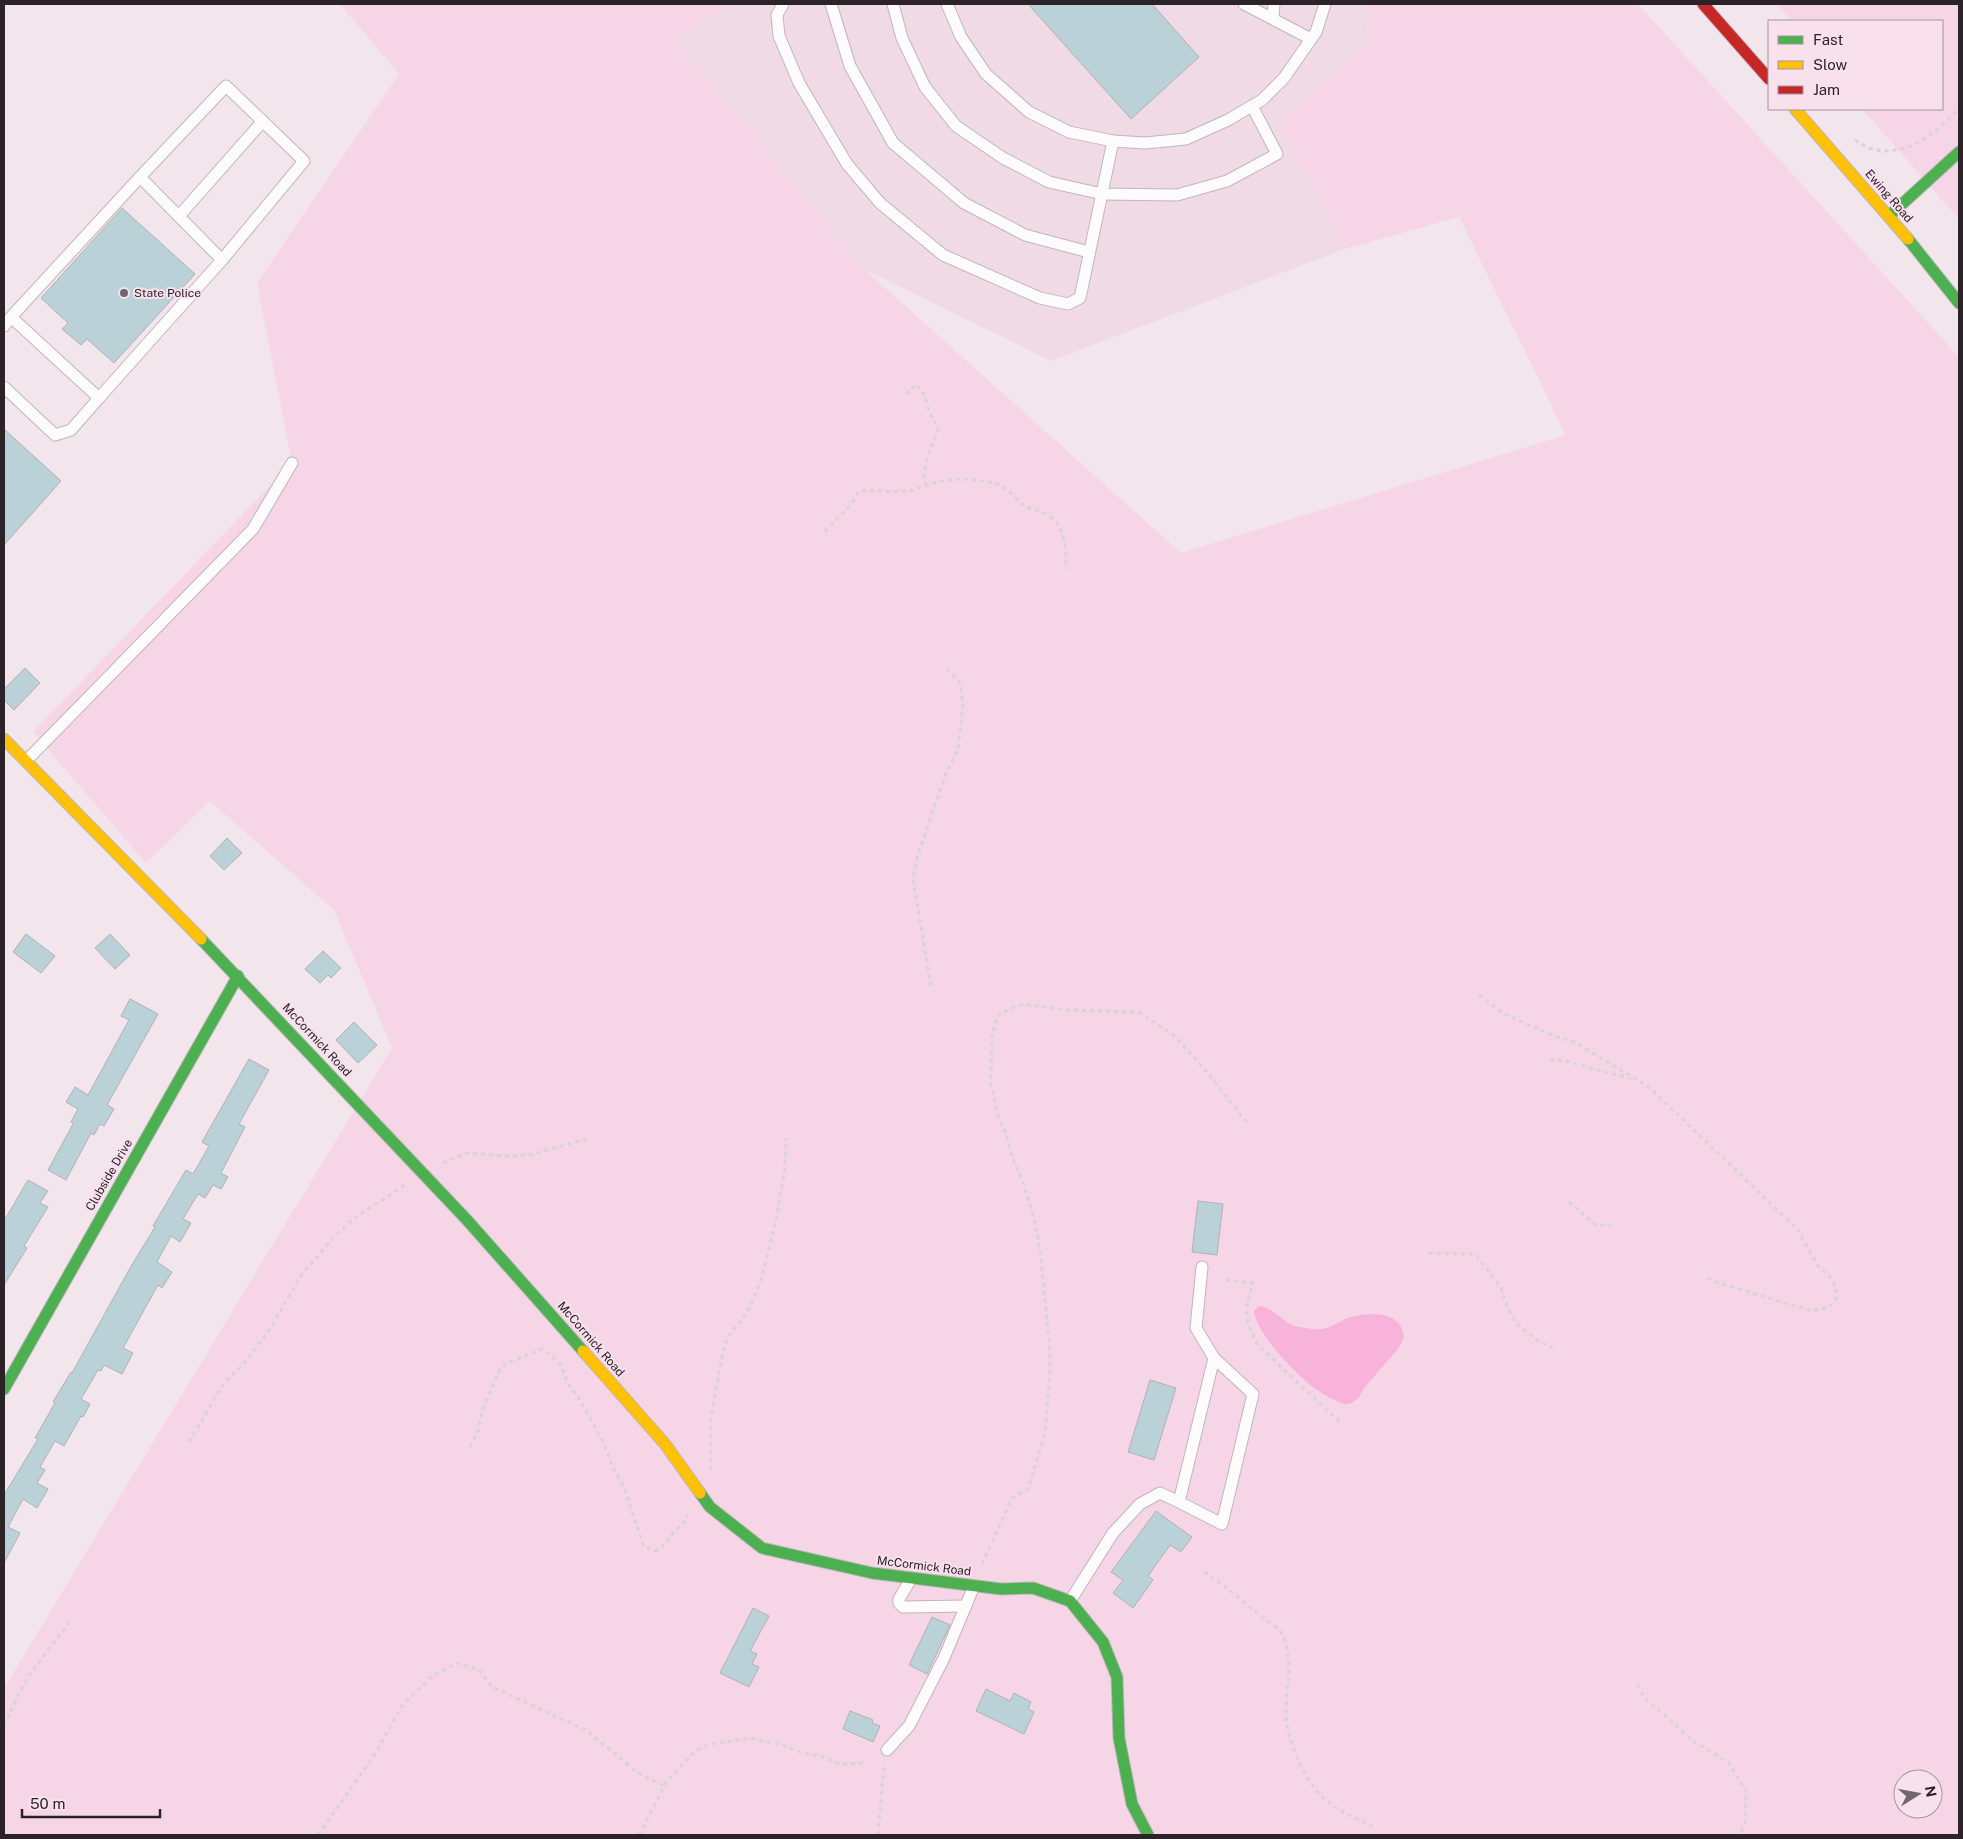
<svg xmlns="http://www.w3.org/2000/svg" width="1963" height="1839" font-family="'Public Sans',sans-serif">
<rect width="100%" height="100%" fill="#f2e6ec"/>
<polygon fill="#f0dae5" points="730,4 1367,4 1368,43 1281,122 1345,249 1051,361 864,269 675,38"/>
<g fill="#f6d6e6" fill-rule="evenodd">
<path d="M340 4H730L675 39 864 269 1181 553 1566 435 1459 217 1345 249 1280 122 1368 43 1367 4H1638L1959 357V1835H4V1688L392 1048 334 910 210 801 146 863 33 732 292 463 257 283 399 74ZM1903 1779H1933V1809H1903Z"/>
<polygon points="1777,4 1959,4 1959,219 1862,109 1942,109 1942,21 1792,21"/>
</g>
<path fill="#f8b3da" d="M1259 1306C1273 1306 1284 1325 1299 1327 1306 1328 1316 1330 1322 1329 1334 1327 1343 1318 1355 1316 1373 1312 1402 1312 1404 1337L1398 1349 1365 1387 1358 1399 1349 1404H1344C1334 1400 1322 1394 1313 1387 1296 1374 1255 1332 1254 1311Z"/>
<g fill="#b9d1d7" stroke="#b2b1b4">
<polygon points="1028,4 1152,4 1199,57 1131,119"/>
<polygon points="122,208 195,274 114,363 87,339 81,345 62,329 68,323 41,298"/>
<polygon points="4,429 61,481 4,545"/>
<polygon points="25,668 40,683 14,710 4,700 4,689"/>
<polygon points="227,838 242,853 224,870 210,856"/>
<polygon points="26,934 55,956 41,973 13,952"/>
<polygon points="110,934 130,955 115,969 95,948"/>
<polygon points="323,951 341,968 331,978 328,975 320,983 305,969"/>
<polygon points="130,999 158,1014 107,1105 114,1109 104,1126 100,1124 94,1135 91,1133 66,1180 48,1170 73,1124 71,1122 78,1109 66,1102 75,1087 88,1095 129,1020 121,1016"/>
<polygon points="354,1022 377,1045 358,1063 336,1040"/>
<polygon points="249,1059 269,1070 239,1124 245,1127 221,1173 228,1177 221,1189 213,1185 205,1198 198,1194 183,1219 191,1223 180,1242 171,1236 157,1262 172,1272 162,1288 158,1285 123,1348 133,1353 122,1374 104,1365 101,1371 98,1370 81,1399 90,1404 83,1417 81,1416 64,1446 55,1441 40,1467 45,1470 37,1483 48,1489 37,1508 23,1499 8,1527 20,1533 4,1563 4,1495 38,1439 35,1438 55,1403 53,1402 71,1372 72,1373 130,1268 155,1227 153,1226 186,1170 193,1174 209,1146 202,1142"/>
<polygon points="28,1180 48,1191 40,1203 48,1207 24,1246 27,1248 4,1285 4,1221"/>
<polygon points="1198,1201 1223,1204 1217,1255 1192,1252"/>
<polygon points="1150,1380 1176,1388 1154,1460 1128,1452"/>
<polygon points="1156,1511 1192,1537 1181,1552 1170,1545 1148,1576 1153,1580 1133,1608 1113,1593 1123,1580 1111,1572"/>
<polygon points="753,1608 769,1616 750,1651 757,1654 752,1664 759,1667 749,1687 720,1673"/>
<polygon points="932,1617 950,1625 927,1674 909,1665"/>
<polygon points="986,1689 1010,1701 1014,1693 1031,1702 1028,1709 1034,1712 1024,1734 976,1711"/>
<polygon points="850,1711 873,1720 872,1723 880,1726 873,1742 843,1729"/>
</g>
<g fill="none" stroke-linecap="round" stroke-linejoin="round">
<g stroke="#bfb6bb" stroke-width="13">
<g id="lane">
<polyline points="783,4 777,15 779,36 799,83 847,164 880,203 943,255 1040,298 1068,304 1080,298 1113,141"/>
<polyline points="831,4 850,66 893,143 964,203 1025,235 1089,252"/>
<polyline points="893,4 902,38 925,87 956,126 1003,158 1049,182 1102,194 1177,195 1227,181 1277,154 1252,106"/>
<polyline points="947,4 961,37 986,74 1029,112 1069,132 1113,141 1145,143 1186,139 1228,120 1262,100 1284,78 1316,32 1325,4"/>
<polyline points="1244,4 1311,39"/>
<polyline points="1273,18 1274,4"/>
<polyline points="140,177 226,86 304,161 222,260"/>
<polyline points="179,216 263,121"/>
<polyline points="4,326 11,317 140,177 222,260 99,398 11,317"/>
<polyline points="4,387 55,435 71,430 99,398"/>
<polyline points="26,761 253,529 292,463"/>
<polyline points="1179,1502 1222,1524 1253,1394 1214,1358"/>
<polyline points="911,1579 899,1599 899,1603 903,1607 966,1606"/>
<polyline points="1070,1601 1113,1533 1140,1504 1160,1493 1179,1502 1214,1358 1196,1328 1202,1267"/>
<polyline points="887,1750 909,1726 944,1658 974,1586"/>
</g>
</g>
<g stroke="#bfb6bb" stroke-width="13">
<g id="fast">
<polyline points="1889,216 1959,152"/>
<polyline points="1908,239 1959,303"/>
<polyline points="201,939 467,1220 583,1351"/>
<polyline points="4,1389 238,976"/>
<polyline points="700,1493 710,1507 762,1548 872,1573 1001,1589 1033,1588 1070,1601 1103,1642 1117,1677 1119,1738 1132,1804 1148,1835"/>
</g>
</g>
<g stroke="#bfb6bb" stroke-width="13">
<g id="slow">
<polyline points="1795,109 1908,239"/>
<polyline points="4,739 201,939"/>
<polyline points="583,1351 665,1444 700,1493"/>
</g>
</g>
<g stroke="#bfb6bb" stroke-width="13">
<polyline id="jam" points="1703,4 1769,79"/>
</g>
<g stroke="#d8d3d6" stroke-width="3" stroke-dasharray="4 4" stroke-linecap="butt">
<path d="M1855 140C1892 168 1934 137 1959 108"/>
<polyline points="906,394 916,384 924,394 929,411 938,429 927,458 923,479 927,486"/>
<path d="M825 532 852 503 859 491C875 489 889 493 905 491 917 490 927 485 938 482 957 477 980 479 999 485 1011 490 1017 503 1029 508 1034 510 1039 510 1044 513 1066 523 1066 548 1066 569"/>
<polyline points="931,986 913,879 917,857 923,840 947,771 958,749 963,705 960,683 945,667"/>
<polyline points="1479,995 1504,1014 1557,1037 1575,1042 1650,1088 1790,1222 1799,1232 1818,1266 1830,1277 1836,1286 1837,1295 1835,1301 1829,1307 1812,1311 1716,1282 1706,1277"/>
<polyline points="1550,1060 1565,1061 1632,1079"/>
<polyline points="443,1163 466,1153 507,1156 529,1155 590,1138"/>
<polyline points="1569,1202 1596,1225 1611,1225"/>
<polyline points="1429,1253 1474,1254 1480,1260 1501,1288 1508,1308 1516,1323 1538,1341 1553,1348"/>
<path d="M1226 1280 1253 1283C1244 1311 1244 1319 1258 1345L1343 1425"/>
<polyline points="189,1442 224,1383 241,1367 268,1332 302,1274 336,1235 353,1219 405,1185"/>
<path d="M470 1447 478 1431 483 1408 500 1369 507 1363 542 1349 551 1355 561 1365 568 1384 578 1397 603 1441 612 1466 623 1485 644 1547 656 1551C669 1543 666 1539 675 1531 681 1525 684 1522 688 1515"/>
<polyline points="711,1470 711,1418 724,1346 731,1332 738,1325 750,1307 762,1277 775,1225 785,1168 786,1138"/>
<polyline points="982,1564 1012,1498 1028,1489 1045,1433 1050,1372 1050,1352 1040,1250 1035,1222 1023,1182 1012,1157 1006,1133 998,1116 991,1084 992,1037 997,1016 1009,1009 1024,1004 1067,1010 1139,1012 1176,1037 1207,1072 1247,1123"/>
<path d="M1204 1572C1226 1586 1245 1603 1264 1619 1270 1623 1279 1628 1282 1634 1293 1656 1287 1685 1286 1709 1284 1736 1306 1785 1327 1801 1341 1813 1358 1819 1374 1827"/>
<polyline points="1637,1685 1646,1699 1681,1730 1696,1743 1728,1762 1746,1791 1745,1822 1740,1835"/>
<polyline points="4,1726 16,1699 30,1674 69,1623"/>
<polyline points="318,1835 375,1754 402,1706 432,1676 457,1663 479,1670 492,1687 586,1730 638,1773 664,1786"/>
<polyline points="639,1835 666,1783 695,1751 710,1744 750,1738 782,1745 803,1753 824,1757 840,1764 863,1763"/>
<polyline points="878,1835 884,1764"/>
</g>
<use href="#lane" stroke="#fdfbfc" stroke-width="11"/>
<use href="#fast" stroke="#4caf50" stroke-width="11"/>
<use href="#slow" stroke="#ffc107" stroke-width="11"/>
<use href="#jam" stroke="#c62828" stroke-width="11"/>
</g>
<circle fill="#71676d" stroke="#f8e0ed" stroke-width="2" cx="124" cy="293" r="5"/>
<g text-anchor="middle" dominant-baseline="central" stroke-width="4" stroke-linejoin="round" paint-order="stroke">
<g font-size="12" fill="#2c2328" stroke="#f8e0ed">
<text transform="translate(1889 196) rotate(49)">Ewing Road</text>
<text transform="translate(317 1040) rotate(47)">McCormick Road</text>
<text transform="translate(109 1175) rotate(-60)">Clubside Drive</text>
<text transform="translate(591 1339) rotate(49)">McCormick Road</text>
<text transform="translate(924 1566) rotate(7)">McCormick Road</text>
</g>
<g font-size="12" fill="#2c2328" stroke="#f8e0ed" text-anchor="start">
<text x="134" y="293">State Police</text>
</g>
</g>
<rect width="1963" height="1839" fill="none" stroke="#2c2328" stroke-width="10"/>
<rect x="1768" y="20" width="175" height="90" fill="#f8e0ed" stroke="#a6949e"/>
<rect x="1778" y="36" width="25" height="8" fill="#4caf50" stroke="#a6949e"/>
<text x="1813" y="45" font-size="15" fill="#2c2328">Fast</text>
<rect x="1778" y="61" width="25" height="8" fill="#ffc107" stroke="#a6949e"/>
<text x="1813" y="70" font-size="15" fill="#2c2328">Slow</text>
<rect x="1778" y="86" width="25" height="8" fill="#c62828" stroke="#a6949e"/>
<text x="1813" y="95" font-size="15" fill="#2c2328">Jam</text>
<g transform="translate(1918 1794) rotate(79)"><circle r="24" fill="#f8e0ed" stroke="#a6949e"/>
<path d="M0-4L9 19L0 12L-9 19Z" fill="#71676d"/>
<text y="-8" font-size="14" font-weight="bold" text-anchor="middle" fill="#2c2328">N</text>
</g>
<path d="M22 1809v8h138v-8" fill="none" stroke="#2c2328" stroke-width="2.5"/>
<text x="30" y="1809" font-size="15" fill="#2c2328" stroke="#f8e0ed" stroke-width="4" paint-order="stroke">50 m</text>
</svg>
